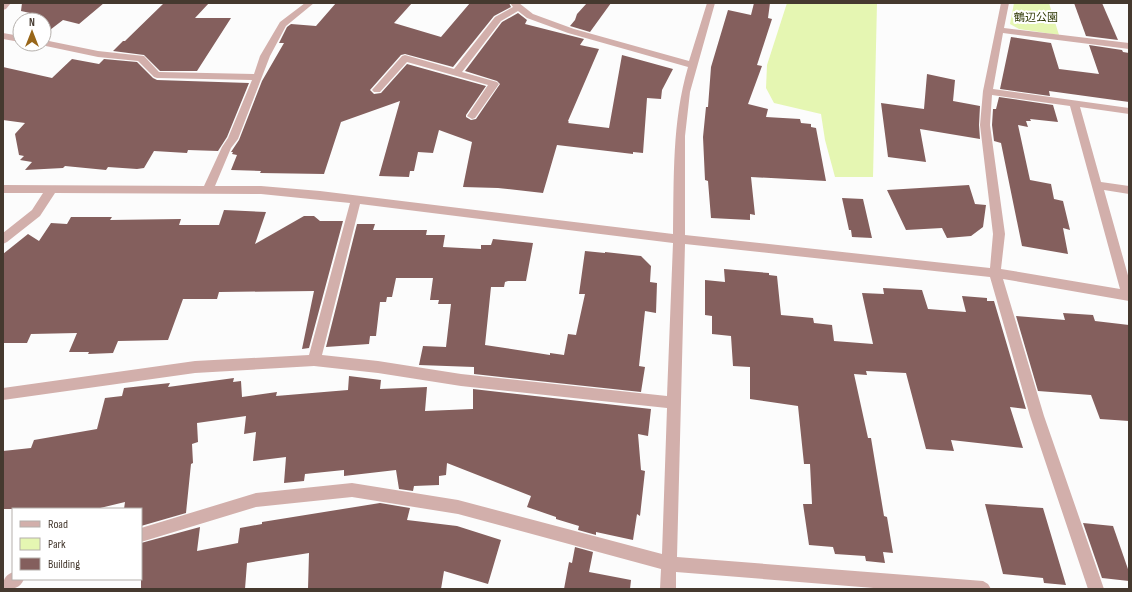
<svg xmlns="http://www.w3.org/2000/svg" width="1132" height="592" font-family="'Sofia Sans Condensed','Noto Sans JP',sans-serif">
<rect width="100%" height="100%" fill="#fcfcfc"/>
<g fill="#e5f6b2">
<polygon points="787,3 877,3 873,177 835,177 825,140 821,114 774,103 766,88 767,65"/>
<polygon points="1014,3 1049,3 1059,35 1019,29 1010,24"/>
</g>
<g fill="#845f5d">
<polygon points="22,3 104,3 79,24 63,20 46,33 44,32 44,20 32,20 39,15 21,11"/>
<polygon points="164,3 209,3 195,18 231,18 197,71 160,71 144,55 113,51 123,41 125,41"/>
<polygon points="336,3 412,3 394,23 441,37 470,3 509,3 511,7 494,16 453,67 405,54 401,55 370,90 374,94 381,93 407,64 486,86 466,115 466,117 471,120 476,119 500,84 497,81 465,71 502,22 518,13 527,20 525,24 584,39 580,45 599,49 568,121 569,122 568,123 609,128 622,55 673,69 662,90 661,99 647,98 643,153 633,152 633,154 557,145 543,193 498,188 463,187 472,142 439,130 433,153 418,152 414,171 410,171 409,177 379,176 400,101 341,122 324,174 260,173 261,171 231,170 237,155 232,154 233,152 231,152 239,140 262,81 284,43 279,43 287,27 291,24 316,26"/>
<polygon points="587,3 611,3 590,32 570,26 575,20 577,14"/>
<polygon points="754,3 770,3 768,18 772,19 757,65 762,66 748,104 768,109 766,117 800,119 801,123 811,124 811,127 816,128 826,181 751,177 755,215 750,214 750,220 711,218 708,181 705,180 703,137 706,107 708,107 711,67 728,10 751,15"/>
<polygon points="1074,3 1102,3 1118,40 1086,36"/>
<polygon points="1011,37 1051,43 1059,69 1099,74 1089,45 1122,50 1123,52 1129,53 1129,102 1049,91 1050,96 1000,89"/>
<polygon points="72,59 99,64 104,59 137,62 153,78 157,80 249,83 227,137 218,151 188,150 187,153 154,151 144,168 137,169 108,167 106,170 65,166 63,168 25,170 32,162 20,160 24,156 19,155 15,134 25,123 3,120 3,67 52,78"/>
<polygon points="927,74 955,80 953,101 980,106 979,125 980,139 920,129 926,162 888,157 881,103 924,109"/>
<polygon points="999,97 1053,105 1058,122 1030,119 1031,121 1026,121 1028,127 1018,125 1030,180 1051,184 1054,199 1063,201 1070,230 1063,228 1068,254 1022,246 1001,143 994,141 992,125 993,109 996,109"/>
<polygon points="969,185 975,204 986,205 983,227 971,236 947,238 942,228 906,230 887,190"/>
<polygon points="842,198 863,199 872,238 852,237 851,230 849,230"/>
<polygon points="224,210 266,212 255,244 304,216 314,216 320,221 343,221 309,348 302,349 314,291 219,292 217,299 183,299 168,340 118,341 113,353 88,354 89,352 69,352 77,333 31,334 27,343 3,343 3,254 28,234 39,241 51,223 67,224 71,217 112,217 110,220 181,219 179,225 219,225"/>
<polygon points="357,224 375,224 373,230 427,230 426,235 445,235 443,247 481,249 481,245 491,245 493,239 533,243 526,281 508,281 505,282 504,287 491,287 485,345 550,355 550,353 564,355 568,334 576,335 585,294 579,294 585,251 605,253 605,252 641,256 651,266 650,282 657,283 656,313 645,311 639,366 645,367 641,392 474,374 474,367 419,365 423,346 446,347 451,304 438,304 439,300 430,300 433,278 396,278 392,297 387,297 386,302 380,302 376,336 370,336 369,344 326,347"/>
<polygon points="724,269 769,273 769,275 777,276 781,315 813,318 814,323 832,325 834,341 873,344 862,293 884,294 883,288 922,290 928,309 966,312 962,296 987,298 987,301 994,301 1026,409 1010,407 1023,448 951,440 954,451 926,449 906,373 866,371 867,375 854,374 868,438 871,438 884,516 887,517 893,553 883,552 885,563 866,561 865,556 835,554 833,547 809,545 803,504 812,504 810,464 804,464 798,406 750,399 750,367 733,366 731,336 712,334 712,316 705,315 705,280 725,282"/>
<polygon points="1063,313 1093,315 1095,321 1129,325 1129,421 1100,419 1091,395 1038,391 1016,316 1065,320"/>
<polygon points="349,376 381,380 380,389 427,387 425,411 473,409 473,389 651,409 648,436 638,434 641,470 645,471 640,516 637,514 633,540 596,532 596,535 578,530 579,526 556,519 556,517 527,507 531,496 447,463 446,475 439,476 439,485 414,486 413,491 399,489 396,470 344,476 344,470 305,474 304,481 284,483 286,457 253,461 256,432 244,434 246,416 197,423 198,442 192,444 193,463 191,464 186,513 141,526 141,509 124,509 125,502 96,509 3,509 3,451 31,448 34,440 97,429 105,398 122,396 124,388 170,383 168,387 234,378 233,382 241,381 242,397 277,392 276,396 348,390"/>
<polygon points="380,503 410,508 407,520 457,526 501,540 488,584 444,571 441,589 308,589 309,553 247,563 245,589 141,589 141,543 200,527 197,551 238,543 240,528 262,524 262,522"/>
<polygon points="985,504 1043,508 1066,585 1044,583 1043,578 1003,574"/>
<polygon points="1083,523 1113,526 1129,572 1129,581 1102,578"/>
<polygon points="575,547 593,552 589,572 631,580 630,589 564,589 569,562 572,563"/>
</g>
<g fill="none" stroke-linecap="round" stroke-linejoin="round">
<g fill="#d2afab" fill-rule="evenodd">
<polygon points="3,3 11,3 6,9 3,10"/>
<path d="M305 3H314L286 26 270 56 238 139 231 148 215 186H261L320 191 673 234C674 178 672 121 688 67L568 33 527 18 518 11 501 21 462 72 497 82 499 84 475 118 472 119 467 116 488 85 407 62 380 92H374L372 90 402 56 405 55 454 69 495 17 513 7 510 3H519L533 14 574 29 689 61 707 3H715L690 92 685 136V235L990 268 993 234 980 125 983 91 1001 3H1009L1004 28 1129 43V49L1003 33 993 89 1129 108V114L1080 107 1101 182 1129 186V194L1104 190 1129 279V301L1003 279 1044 416 1104 589H1088L1030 416 990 277 685 244 677 557 983 581 988 584 991 589H886L676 572V589H660L661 569 458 514 352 497 256 507 141 542V528L256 493 352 483 458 500 662 554 667 408 461 386 378 373 314 366 195 373 3 400V388L195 361 309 355 350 203 261 194 55 193 40 216 7 242 3 244V233L32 210 43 193H3V185L204 186 222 147 228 138 252 80 157 78 154 77 138 61 98 57 41 45 44 44V40L98 51 144 56 159 72 254 74 260 56 280 22ZM992 95 1070 106 1120 289 1001 269 1005 234 990 125ZM360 204 673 243 667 396 461 374 378 361 322 355Z"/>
<polygon points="3,33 20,36 20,42 3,39"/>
<path d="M13 572V579H24C20 589 13 589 3 589 3 580 4 576 13 572Z"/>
</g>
</g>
<g text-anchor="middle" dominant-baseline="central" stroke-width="4" stroke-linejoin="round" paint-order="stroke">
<g font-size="11" fill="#313a06" stroke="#fff">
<text x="1036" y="17">鶴辺公園</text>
</g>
</g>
<rect width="1132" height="592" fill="none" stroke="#45392f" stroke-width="8"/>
<rect x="12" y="508" width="130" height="72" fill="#ffffff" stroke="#b5b0ac"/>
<rect x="20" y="521" width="20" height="6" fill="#d2afab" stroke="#b5b0ac"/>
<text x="48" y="528" font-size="12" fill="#45392f">Road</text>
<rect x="20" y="538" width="20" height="12" fill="#e5f6b2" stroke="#b5b0ac"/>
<text x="48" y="548" font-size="12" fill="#45392f">Park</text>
<rect x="20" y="558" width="20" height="12" fill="#845f5d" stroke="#b5b0ac"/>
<text x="48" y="568" font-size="12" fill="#45392f">Building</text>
<g transform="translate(32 32)"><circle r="19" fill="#ffffff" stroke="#b5b0ac"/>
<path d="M0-3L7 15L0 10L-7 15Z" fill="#986619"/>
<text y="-6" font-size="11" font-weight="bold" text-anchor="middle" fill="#45392f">N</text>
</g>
</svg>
